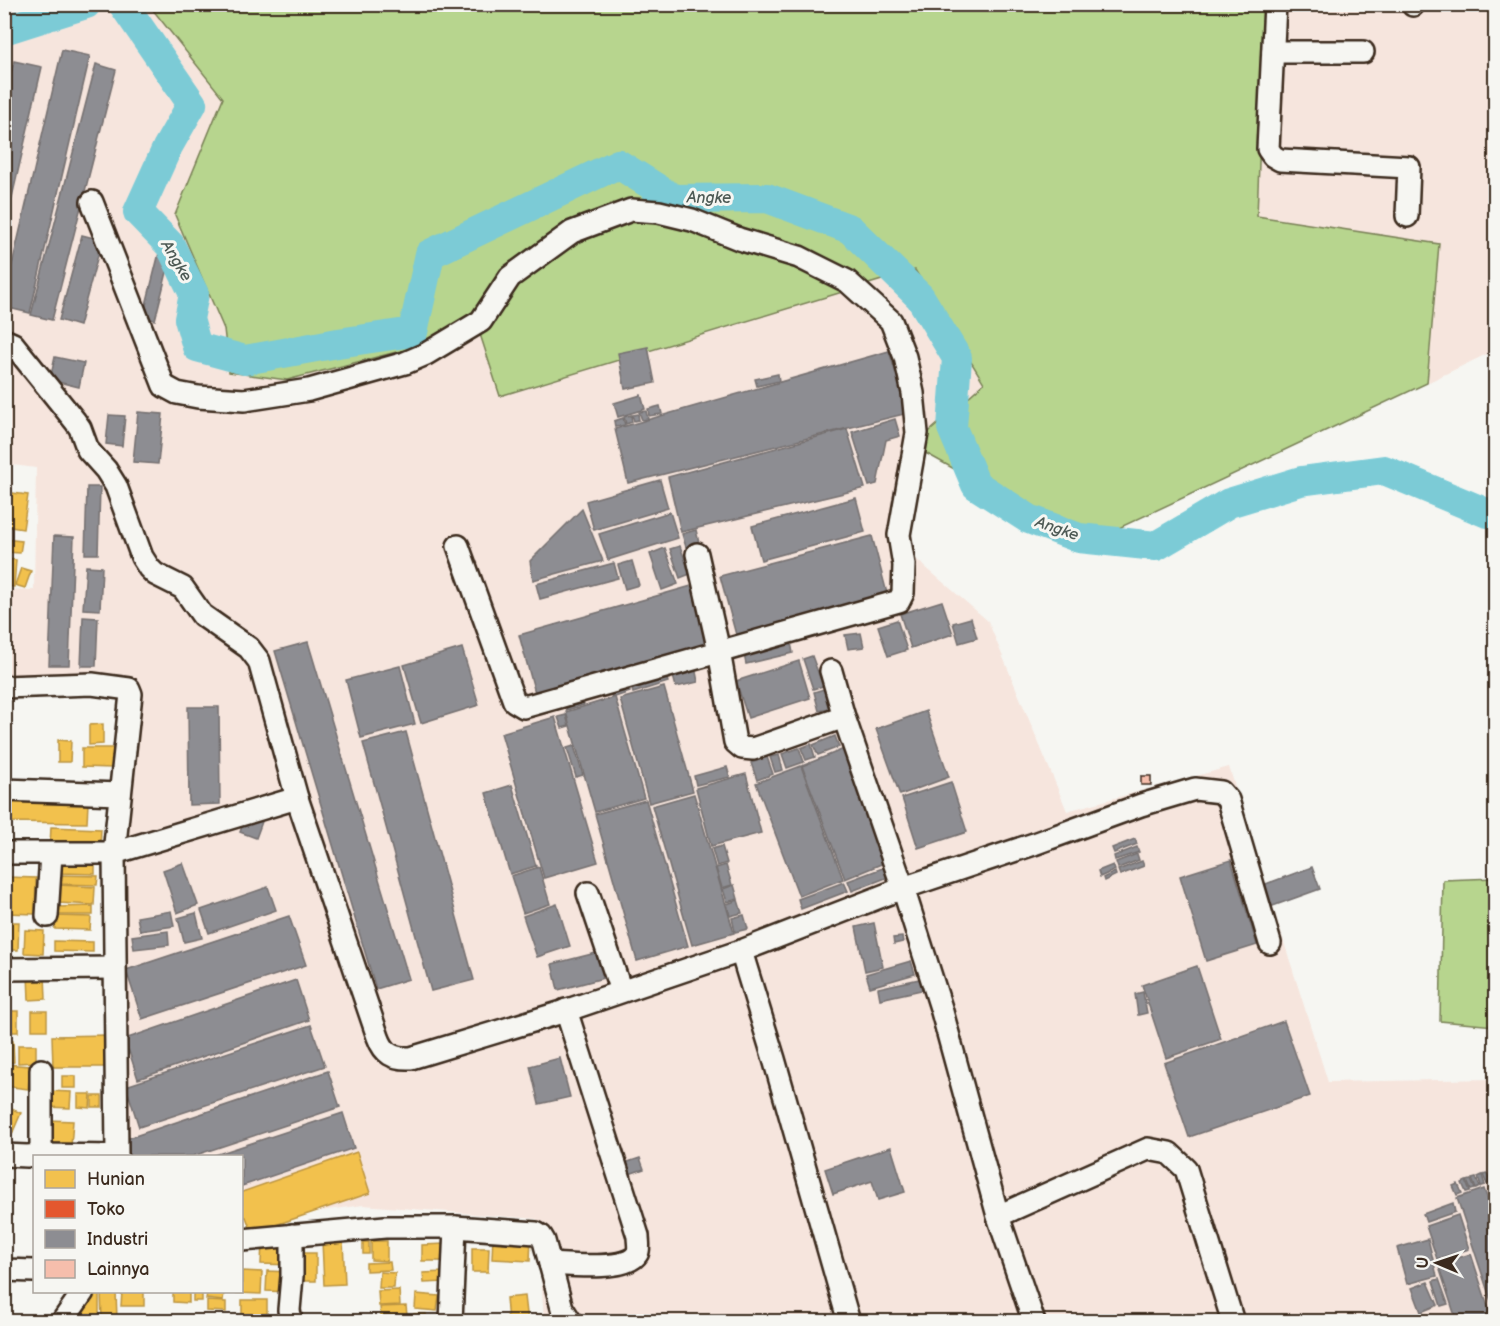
<svg xmlns="http://www.w3.org/2000/svg" width="1500" height="1326" font-family="'Balsamiq Sans',sans-serif">
<rect width="100%" height="100%" fill="#f6f6f2"/>
<filter id="ink" filterUnits="userSpaceOnUse"><feTurbulence type="fractalNoise" baseFrequency=".0167" numOctaves="2"/><feDisplacementMap in="SourceGraphic" scale="12" xChannelSelector="R" yChannelSelector="G"/><feConvolveMatrix kernelMatrix="1 2 1 2 8 2 1 2 1" color-interpolation-filters="sRGB"/></filter>
<g filter="url(#ink)">
<g fill="#f6e5dd">
<polygon points="5,5 149,5 223,98 175,215 224,329 229,372 479,330 500,396 915,269 984,384 913,446 887,534 988,621 1067,811 1229,767 1328,1082 1495,1079 1495,1321 544,1321 537,1219 363,1205 242,1222 242,1156 111,1156 123,684 5,683 4,589 34,590 36,468 5,464"/>
<polygon points="1265,5 1495,5 1495,350 1427,383 1439,244 1257,216"/>
</g>
<g fill="#b7d58e" stroke="#798056" stroke-width="1.5">
<polygon points="149,5 1265,5 1257,216 1439,244 1427,383 1087,543 913,446 984,383 915,270 500,396 479,331 287,380 229,372 224,329 175,215 223,98"/>
<polygon points="1495,878 1495,1026 1440,1021 1443,880"/>
</g>
<g fill="#f2c14e" stroke="#bb9440" stroke-width="1.5">
<polygon points="4,492 28,495 23,529 4,526"/>
<polygon points="4,539 22,541 20,553 4,552"/>
<polygon points="4,559 16,560 14,587 4,586"/>
<polygon points="21,568 31,571 25,588 15,585"/>
<polygon points="103,724 103,744 89,745 89,725"/>
<polygon points="58,740 71,741 70,762 58,762"/>
<polygon points="82,748 113,748 112,768 82,767"/>
<polygon points="4,801 88,803 87,823 4,822"/>
<polygon points="51,827 101,829 100,849 50,846"/>
<polygon points="60,859 95,859 95,874 60,873"/>
<polygon points="59,875 98,876 97,885 59,884"/>
<polygon points="7,877 36,878 35,914 6,913"/>
<polygon points="59,885 95,887 94,905 58,903"/>
<polygon points="93,906 93,915 58,915 58,907"/>
<polygon points="55,916 91,917 90,930 55,929"/>
<polygon points="4,922 19,922 18,950 4,950"/>
<polygon points="25,930 44,931 43,954 24,953"/>
<polygon points="54,941 93,942 93,952 54,951"/>
<polygon points="28,974 45,974 46,999 29,1000"/>
<rect x="4" y="1011" width="14" height="21"/>
<rect x="32" y="1011" width="15" height="19"/>
<polygon points="108,1035 109,1067 53,1067 52,1036"/>
<polygon points="4,1041 13,1041 14,1062 4,1063"/>
<polygon points="18,1045 36,1045 36,1062 18,1063"/>
<polygon points="4,1064 30,1066 28,1089 4,1086"/>
<rect x="62" y="1076" width="14" height="12"/>
<polygon points="48,1091 71,1092 70,1108 47,1107"/>
<polygon points="78,1094 91,1094 90,1108 78,1107"/>
<rect x="92" y="1096" width="10" height="11"/>
<polygon points="4,1106 21,1113 9,1141 4,1139"/>
<polygon points="49,1120 73,1121 71,1147 47,1145"/>
<polygon points="357,1152 370,1193 252,1233 246,1217 242,1218 242,1192"/>
<polygon points="4,1200 8,1221 4,1221"/>
<polygon points="493,1235 531,1237 530,1261 492,1259"/>
<polygon points="343,1240 345,1284 324,1285 322,1241"/>
<polygon points="371,1241 387,1241 387,1261 371,1260"/>
<polygon points="262,1242 292,1243 291,1265 261,1264"/>
<rect x="363" y="1242" width="6" height="12"/>
<polygon points="445,1244 446,1261 422,1261 422,1245"/>
<polygon points="472,1248 489,1248 488,1272 472,1272"/>
<rect x="299" y="1253" width="17" height="28"/>
<polygon points="390,1262 391,1270 366,1271 366,1263"/>
<polygon points="242,1271 262,1272 261,1294 236,1293 242,1292"/>
<polygon points="267,1271 290,1272 289,1292 266,1291"/>
<polygon points="380,1272 395,1273 394,1288 379,1288"/>
<polygon points="444,1272 445,1282 424,1283 423,1273"/>
<polygon points="399,1290 400,1305 379,1306 378,1291"/>
<polygon points="101,1292 116,1292 117,1319 102,1320"/>
<polygon points="122,1292 144,1292 144,1306 121,1306"/>
<polygon points="173,1292 189,1292 189,1303 173,1302"/>
<rect x="193" y="1292" width="9" height="9"/>
<polygon points="207,1292 224,1292 223,1301 206,1299"/>
<polygon points="416,1294 439,1296 437,1311 415,1309"/>
<rect x="84" y="1295" width="15" height="27"/>
<polygon points="525,1296 528,1322 508,1322 506,1298"/>
<rect x="242" y="1300" width="25" height="19"/>
<polygon points="207,1301 226,1302 226,1312 207,1311"/>
<polygon points="406,1306 407,1315 381,1316 380,1307"/>
<polygon points="414,1314 426,1314 427,1322 414,1322"/>
<polygon points="379,1320 405,1320 405,1322 380,1322"/>
</g>
<polygon fill="#e4572e" stroke="#b14a29" stroke-width="1.5" points="1461,4 1476,4 1472,10"/>
<g fill="#8d8d92" stroke="#746f6f" stroke-width="1.5">
<polygon points="62,50 90,56 30,313 4,307 4,299"/>
<polygon points="14,61 42,67 4,232 4,102"/>
<polygon points="96,64 116,70 52,320 31,315"/>
<polygon points="82,235 102,240 79,326 59,320"/>
<polygon points="159,253 171,256 155,320 143,317"/>
<polygon points="648,347 655,383 625,389 618,353"/>
<polygon points="889,351 908,413 628,483 615,429"/>
<polygon points="55,357 84,363 79,387 50,380"/>
<polygon points="778,374 779,381 757,386 755,379"/>
<polygon points="641,395 645,409 618,417 614,403"/>
<polygon points="660,406 662,414 649,416 648,409"/>
<polygon points="646,411 648,419 642,420 639,412"/>
<polygon points="138,412 163,414 158,464 133,462"/>
<polygon points="638,414 639,420 634,421 632,415"/>
<polygon points="109,415 125,416 122,446 106,444"/>
<polygon points="631,415 632,422 626,424 624,417"/>
<polygon points="623,418 625,425 615,427 614,421"/>
<polygon points="895,419 900,436 886,440 877,484 869,486 852,432"/>
<polygon points="847,429 865,488 681,532 668,477"/>
<polygon points="660,480 668,508 594,530 586,501"/>
<polygon points="87,487 100,487 98,554 85,554"/>
<polygon points="856,498 865,532 761,560 752,526"/>
<polygon points="582,509 603,561 533,580 530,561"/>
<polygon points="670,512 678,538 608,560 599,534"/>
<polygon points="696,530 699,543 686,547 682,534"/>
<polygon points="54,536 74,537 69,665 49,665"/>
<polygon points="872,536 889,601 738,642 720,576"/>
<polygon points="680,546 690,574 680,578 670,549"/>
<polygon points="665,548 678,584 662,590 650,554"/>
<polygon points="632,561 639,585 625,589 618,565"/>
<polygon points="614,563 618,578 540,599 536,584"/>
<polygon points="86,566 102,567 100,610 83,609"/>
<polygon points="695,585 712,646 536,696 519,635"/>
<polygon points="942,601 953,634 911,648 900,614"/>
<polygon points="83,617 98,618 96,666 81,666"/>
<polygon points="971,618 977,638 959,643 953,623"/>
<polygon points="897,620 907,650 888,656 878,626"/>
<polygon points="861,633 864,647 848,649 845,635"/>
<polygon points="790,638 793,653 746,664 743,649"/>
<polygon points="308,642 409,979 376,989 275,651"/>
<polygon points="462,648 479,705 421,723 404,665"/>
<polygon points="812,656 823,686 813,689 803,659"/>
<polygon points="799,661 810,698 748,718 736,681"/>
<polygon points="400,666 415,724 361,738 346,680"/>
<polygon points="663,667 668,682 633,693 629,678"/>
<polygon points="695,667 698,682 676,687 672,672"/>
<polygon points="627,680 630,692 612,698 608,686"/>
<polygon points="664,687 693,791 649,803 620,699"/>
<polygon points="824,689 829,709 819,711 814,692"/>
<polygon points="582,697 584,705 567,710 565,702"/>
<polygon points="615,697 644,798 595,812 566,712"/>
<polygon points="188,707 219,707 220,804 189,805"/>
<polygon points="926,711 949,777 900,795 876,729"/>
<polygon points="566,715 569,726 562,728 558,717"/>
<polygon points="555,717 598,862 544,878 501,733"/>
<polygon points="406,732 474,980 431,991 363,743"/>
<polygon points="835,736 839,747 818,755 813,745"/>
<polygon points="811,744 815,757 806,760 801,748"/>
<polygon points="574,746 583,775 576,777 567,748"/>
<polygon points="799,748 804,762 787,768 782,754"/>
<polygon points="844,749 886,862 845,879 802,766"/>
<polygon points="779,755 783,770 775,772 770,757"/>
<polygon points="767,757 773,774 757,780 751,763"/>
<polygon points="801,766 843,879 799,896 756,783"/>
<polygon points="727,767 730,777 696,785 694,776"/>
<polygon points="746,774 761,833 711,846 696,788"/>
<polygon points="951,782 967,832 918,848 902,798"/>
<polygon points="512,785 536,866 510,874 486,793"/>
<polygon points="694,794 734,933 692,945 652,806"/>
<polygon points="646,800 688,946 637,961 595,814"/>
<polygon points="247,813 263,819 256,838 240,832"/>
<polygon points="1135,839 1137,844 1114,853 1112,848"/>
<polygon points="722,846 727,863 717,866 712,849"/>
<polygon points="1137,847 1139,852 1115,860 1114,856"/>
<polygon points="1137,854 1139,860 1118,868 1116,862"/>
<polygon points="1231,860 1257,945 1206,961 1180,876"/>
<polygon points="1142,861 1144,866 1120,875 1118,870"/>
<polygon points="183,863 198,905 177,913 163,870"/>
<polygon points="726,865 732,885 722,888 716,868"/>
<polygon points="1113,865 1115,870 1100,877 1098,871"/>
<polygon points="888,866 891,876 852,891 848,881"/>
<polygon points="539,867 550,904 523,913 511,876"/>
<polygon points="1312,867 1320,889 1270,907 1263,885"/>
<polygon points="1115,872 1116,875 1104,881 1103,878"/>
<polygon points="844,882 848,891 801,909 798,899"/>
<polygon points="734,885 738,899 727,902 723,889"/>
<polygon points="268,887 276,910 209,933 201,910"/>
<polygon points="738,900 742,913 730,916 727,904"/>
<polygon points="557,904 570,946 537,957 523,916"/>
<polygon points="171,911 174,926 140,931 137,917"/>
<polygon points="196,913 202,938 184,942 178,918"/>
<polygon points="744,915 748,929 735,932 732,918"/>
<polygon points="289,916 306,965 142,1019 126,970"/>
<polygon points="874,923 883,967 865,971 856,927"/>
<polygon points="168,931 169,945 134,949 132,936"/>
<polygon points="902,937 903,942 894,944 893,938"/>
<polygon points="604,951 611,976 558,990 552,964"/>
<polygon points="911,961 915,974 870,987 866,974"/>
<polygon points="1197,966 1221,1039 1166,1058 1142,985"/>
<polygon points="924,978 926,989 880,999 878,988"/>
<polygon points="296,980 309,1020 138,1079 125,1039"/>
<polygon points="1143,992 1147,1013 1138,1015 1135,994"/>
<polygon points="1284,1021 1310,1096 1189,1137 1164,1063"/>
<polygon points="311,1025 325,1066 139,1127 126,1086"/>
<polygon points="560,1058 570,1097 539,1104 530,1066"/>
<polygon points="328,1071 340,1107 193,1156 129,1156 123,1140"/>
<polygon points="343,1113 354,1148 242,1186 242,1156 212,1156"/>
<polygon points="891,1147 905,1192 878,1200 872,1181 833,1194 825,1169"/>
<polygon points="640,1158 644,1169 629,1174 625,1163"/>
<polygon points="1496,1171 1496,1183 1494,1184 1490,1173"/>
<polygon points="1487,1174 1491,1183 1487,1184 1483,1175"/>
<polygon points="1482,1175 1485,1185 1481,1186 1478,1177"/>
<polygon points="1476,1178 1480,1187 1476,1189 1472,1179"/>
<polygon points="1471,1180 1475,1189 1471,1190 1467,1181"/>
<polygon points="1466,1181 1470,1191 1466,1192 1462,1183"/>
<polygon points="1458,1184 1462,1193 1457,1195 1453,1186"/>
<polygon points="1496,1187 1496,1206 1490,1189"/>
<polygon points="1484,1189 1496,1222 1496,1316 1457,1198"/>
<polygon points="1453,1203 1455,1212 1426,1222 1423,1214"/>
<polygon points="1458,1215 1469,1249 1437,1259 1426,1226"/>
<polygon points="1428,1239 1437,1276 1407,1284 1397,1248"/>
<polygon points="1471,1254 1493,1322 1457,1322 1438,1264"/>
<polygon points="1439,1279 1448,1304 1441,1306 1433,1281"/>
<polygon points="1428,1282 1438,1305 1421,1312 1412,1288"/>
</g>
<g fill="none" stroke-linecap="round" stroke-linejoin="round">
<g stroke="#7bcbd6" stroke-width="30">
<polyline points="123,4 192,104 167,148 138,212 170,245 194,294 189,319 197,347 245,360 338,343 413,332 430,254 618,164 674,199 767,198 850,229 920,297 957,358 952,428 976,485 1029,519 1079,538 1156,546 1229,503 1301,481 1384,470 1487,513 1496,512"/>
<polyline points="4,30 86,4"/>
</g>
</g>
<rect fill="#f6beac" stroke="#3b2a1e" stroke-width="1.5" x="1141" y="776" width="10" height="9"/>
<g fill="none" stroke-linecap="round" stroke-linejoin="round">
<g stroke="#3b2a1e" stroke-width="26">
<g id="minor">
<polyline points="1275,4 1268,149 1273,156 1280,160 1409,167 1407,216"/>
<polyline points="1413,5 1413,4"/>
<polyline points="1273,52 1363,52"/>
<polyline points="92,202 164,386 177,393 198,397 244,400 309,390 405,363 426,354 481,321 510,277 572,232 631,210 659,212 692,220 739,239 799,257 847,281 891,321 905,357 913,393 917,433 899,535 904,565 903,593 899,601 524,707 514,701 458,546"/>
<path d="M4 340 13 344 75 421 80 428 88 450 106 470 116 486 142 557 149 568 155 574 183 588 202 615 249 648 259 661 297 798 378 1037C384 1054 393 1059 411 1058L559 1013 741 951 903 888 1034 844 1141 805 1195 789 1221 792 1228 800 1270 943"/>
<polyline points="697,554 719,651 735,742 742,748 753,749 844,717"/>
<polyline points="831,671 844,717 903,888 941,1008 998,1216 1034,1322"/>
<polyline points="4,687 92,684 129,689 131,694 114,853 117,1156"/>
<polyline points="4,790 120,794"/>
<polyline points="4,853 114,853 297,798"/>
<polyline points="588,893 621,991"/>
<polyline points="47,916 51,854"/>
<polyline points="741,951 774,1059 849,1322"/>
<polyline points="4,969 114,968"/>
<polyline points="4,1155 27,1156 41,1155 41,1070"/>
<polyline points="41,1155 117,1156"/>
<polyline points="998,1216 1148,1149 1169,1153 1186,1169 1233,1322"/>
<polyline points="242,1240 385,1227 455,1227 536,1233 541,1236 544,1241 562,1308 571,1322"/>
<path d="M550 1264C568 1265 627 1271 637 1254 640 1249 638 1242 638 1236L566 1010"/>
<polyline points="4,1270 34,1271"/>
<polyline points="62,1322 83,1292"/>
<polyline points="291,1322 289,1310 292,1276 292,1235"/>
<polyline points="451,1322 455,1227"/>
</g>
</g>
<use href="#minor" stroke="#f6f6f2" stroke-width="21"/>
</g>
</g>
<g text-anchor="middle" dominant-baseline="central" stroke-width="6" stroke-linejoin="round" paint-order="stroke">
<g font-size="16" font-style="italic" fill="#4e5a55" stroke="#f6f6f2">
<text x="709" y="198">Angke</text>
<text transform="translate(176 261) rotate(59)">Angke</text>
<text transform="translate(1057 529) rotate(19)">Angke</text>
</g>
</g>
<rect width="1500" height="1326" fill="none" stroke="#f6f6f2" stroke-width="24"/>
<rect x="12" y="12" width="1476" height="1302" fill="none" stroke="#3b2a1e" stroke-width="2" filter="url(#ink)"/>
<rect x="33" y="1155" width="210" height="138" fill="#f6f6f2" stroke="#aba49d" stroke-width="1.5"/>
<rect x="45" y="1170" width="30" height="18" fill="#f2c14e" stroke="#aba49d" stroke-width="1.5"/>
<text x="87" y="1185" font-size="18" fill="#3b2a1e">Hunian</text>
<rect x="45" y="1200" width="30" height="18" fill="#e4572e" stroke="#aba49d" stroke-width="1.5"/>
<text x="87" y="1215" font-size="18" fill="#3b2a1e">Toko</text>
<rect x="45" y="1230" width="30" height="18" fill="#8d8d92" stroke="#aba49d" stroke-width="1.5"/>
<text x="87" y="1245" font-size="18" fill="#3b2a1e">Industri</text>
<rect x="45" y="1260" width="30" height="18" fill="#f6beac" stroke="#aba49d" stroke-width="1.5"/>
<text x="87" y="1275" font-size="18" fill="#3b2a1e">Lainnya</text>
<g transform="translate(1437 1263) rotate(272)" stroke="#f6f6f2" stroke-width="4.5" paint-order="stroke">
<path d="M0-4.5L10 22L0 15L-10 22Z" fill="#3b2a1e"/>
<text y="-9" font-size="16" font-weight="bold" text-anchor="middle" fill="#3b2a1e">U</text>
</g>
</svg>
